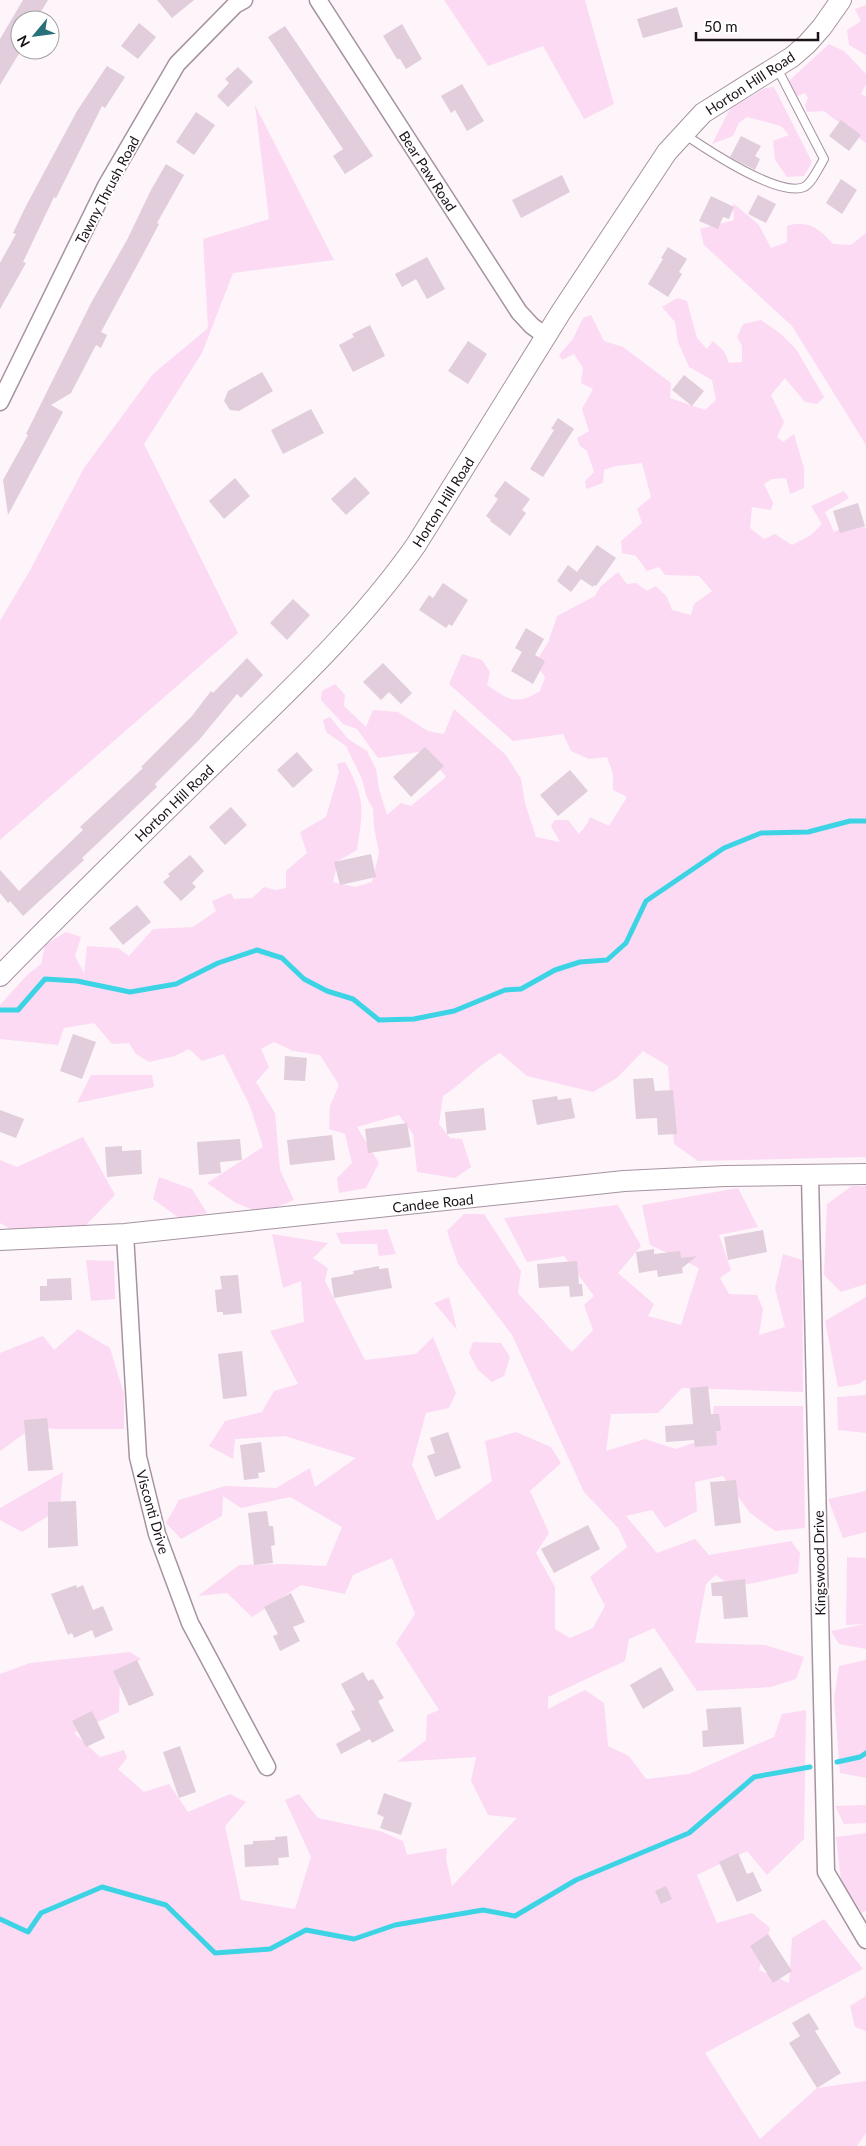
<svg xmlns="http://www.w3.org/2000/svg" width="866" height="2146" font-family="Lato,sans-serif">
<rect width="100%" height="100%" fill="#fdf5fa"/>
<g fill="#fcdaf3">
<polygon points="444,0 585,0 614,104 584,119 543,46 488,66"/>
<polygon points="866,5 866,55 849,45 847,30 861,21 855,9"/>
<polygon points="829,44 844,51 866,74 866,84 861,94 866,97 866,143 824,111 807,112 805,105 808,98 805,93 795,97 789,81"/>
<polygon points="774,87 812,162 804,176 787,177 775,160 773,141 789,135 781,126 747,117 739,123 733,136 712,144 730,109 765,88"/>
<polygon points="255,105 334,260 233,273 202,353 144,444 238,633 0,840 0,621 29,572 84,468 153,374 208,328 203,239 269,219"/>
<path d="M733 203 759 225 771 248 787 242V226C809 219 820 230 833 244L851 245 866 233V445L792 326 704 245 700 229 734 220Z"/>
<path d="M677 298 687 301 697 338 707 349 713 341 724 351 729 363 742 362V346L737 337 743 324 761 320 781 334 796 349 824 397 817 404 805 402 785 378 771 395 784 422 777 437 783 442 794 434 804 468V488L790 494 786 478 772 479 764 484 773 503 771 510 752 507 750 528 764 539 775 534 792 545 811 535 822 524 811 506 844 491 849 498 825 512 834 532 859 519 866 529V1157L698 1161 674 1144 668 1066 643 1051 617 1078 593 1092 527 1076 500 1053C478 1065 463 1083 443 1096L439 1124 450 1138 462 1139 471 1167 455 1178 417 1172 413 1134 399 1115 357 1127 379 1163 366 1188 339 1193 337 1178 352 1163 345 1134 329 1129 330 1106 339 1085 320 1055 293 1051 274 1042 261 1049 269 1067 256 1082 275 1113 280 1170 294 1200 262 1213 236 1203 207 1183 263 1147 250 1106 224 1054 202 1061 189 1049 175 1056 149 1062 136 1054 129 1043 112 1044 94 1023 64 1028 58 1045 0 1039V1005L27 975 41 964 45 945 66 932 81 937 75 956 84 973 87 946 118 948 129 956 153 929 193 927 216 911 212 901 231 893 234 899 252 898 264 887 276 890 286 888V871L307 853 300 832 326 817 339 772 337 764 345 762C366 799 363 809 357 850L338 861 333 882 355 887 372 882 379 853 374 827 373 809 367 798 362 779 346 746 326 732 323 720 330 717 348 739 367 751 376 769 379 789 387 815 401 803 411 806 446 777 426 751 378 758 357 729 343 724 321 700 322 691 335 684 345 695 344 706 366 727 373 710 398 712 428 731 444 734 454 709 506 755 521 779 525 803 536 837 560 842 551 826 555 820H568L579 834 587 824 590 817 609 826 627 797 613 790V774L607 757 589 759 571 751 563 734 513 741 449 684 462 654 482 660 490 672 487 685C509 700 516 706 540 691L545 677 535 663 548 643 557 616 595 596 600 587 618 572 627 584 636 583 647 591 656 586 667 597 672 610 691 615 694 604 712 591 699 576 665 575 659 567 647 571 636 556 622 553 621 541 642 523 637 509 651 497 642 463 616 466 604 470 603 483 586 489 585 481 594 472 587 451 580 446 577 438 589 431 582 409 593 389 581 383 583 368 574 354 562 360 559 355 573 339 583 318 591 315 604 341 623 347 671 383 670 398 705 410 716 400 712 380 689 367 678 342 675 322 662 307Z"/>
<polygon points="91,1075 152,1075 154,1087 77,1103"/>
<polygon points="83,1137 115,1195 85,1226 16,1232 0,1223 0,1160 17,1167"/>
<polygon points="159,1177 192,1189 207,1213 179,1218 153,1199"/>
<polygon points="852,1186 866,1186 866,1284 841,1292 824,1275 827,1204"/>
<polygon points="738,1188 758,1227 719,1235 731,1270 720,1278 729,1294 757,1295 763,1309 759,1335 785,1327 775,1288 783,1254 802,1260 803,1392 682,1388 658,1413 611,1414 606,1451 645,1439 676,1449 710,1437 714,1406 803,1406 805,1528 775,1531 750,1513 723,1476 695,1482 697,1511 665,1528 652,1510 626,1516 657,1553 695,1539 709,1555 791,1541 800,1553 798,1573 754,1583 731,1586 716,1575 706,1584 695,1643 765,1645 804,1657 796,1679 771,1687 697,1691 654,1628 629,1639 625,1661 548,1697 548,1709 585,1690 604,1703 608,1746 629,1756 646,1779 689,1774 774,1737 782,1714 806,1710 804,1839 767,1875 747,1851 697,1875 717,1923 752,1913 770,1928 759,1970 789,1983 792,1938 824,1919 863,1969 705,2053 760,2139 817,2088 866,2081 866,2133 857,2146 0,2146 0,1674 30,1663 130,1652 141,1659 120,1674 119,1712 74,1733 100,1757 124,1750 127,1758 118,1769 144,1792 169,1784 188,1812 230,1794 246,1802 225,1826 241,1900 295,1909 311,1857 285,1800 299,1794 318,1818 380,1831 403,1841 407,1855 447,1848 446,1859 452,1886 517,1818 488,1815 471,1781 476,1757 397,1762 426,1740 427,1715 439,1710 396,1643 415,1614 392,1558 353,1575 345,1594 301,1585 252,1617 227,1593 198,1596 239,1565 284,1564 326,1566 342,1527 290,1497 241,1508 223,1496 222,1516 181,1539 166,1523 179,1500 225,1486 276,1488 310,1468 315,1487 356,1458 285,1436 235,1439 233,1459 209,1446 225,1421 262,1412 274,1391 298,1384 270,1331 304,1322 301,1281 283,1288 272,1234 328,1243 313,1258 328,1268 325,1281 365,1360 416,1354 433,1337 456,1393 449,1408 426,1413 412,1465 437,1521 492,1481 485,1441 516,1432 551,1447 561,1463 530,1491 549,1533 536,1553 555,1587 555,1629 570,1638 593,1628 605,1606 590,1577 627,1547 619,1529 584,1492 512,1335 458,1264 447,1231 464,1214 484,1214 521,1271 518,1293 572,1352 593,1330 584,1305 594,1296 564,1256 527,1262 504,1218 618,1205 641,1246 618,1273 654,1304 648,1316 681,1325 699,1268 650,1245 642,1205"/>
<polygon points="387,1229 396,1254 379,1256 377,1244 341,1244 336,1233"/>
<polygon points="86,1260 114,1261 115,1299 91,1301"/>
<polygon points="449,1297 457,1330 434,1303"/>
<polygon points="866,1297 866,1379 859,1384 838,1387 825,1321"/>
<polygon points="78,1329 110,1348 124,1394 124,1429 55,1429 33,1427 0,1451 0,1353 43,1336 54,1350"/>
<polygon points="473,1342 501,1343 510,1357 504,1376 492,1382 478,1370 469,1353"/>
<polygon points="866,1395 866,1433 838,1430 837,1397"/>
<polygon points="63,1472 60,1509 22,1532 0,1520 0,1508"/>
<polygon points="866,1491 866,1532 843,1538 828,1499"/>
<polygon points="847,1557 866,1558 866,1649 839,1644 831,1631 865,1624 846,1625"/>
<polygon points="866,1660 866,1778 840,1773 834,1698 839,1666"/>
<polygon points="866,1805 866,1823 844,1824 835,1806"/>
<polygon points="866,1833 866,1910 862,1913 841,1881 836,1837"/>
<polygon points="866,1996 866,2031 855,2027 850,2006"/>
</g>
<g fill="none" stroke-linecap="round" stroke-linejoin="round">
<g stroke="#3cd4e4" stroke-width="5">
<polyline points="0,1010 18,1010 45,979 77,981 130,992 176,984 218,963 257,950 282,958 304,979 327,991 353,999 379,1020 414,1019 454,1011 505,990 521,989 555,970 580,962 607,960 626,943 646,901 724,848 761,833 808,832 850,821 866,821"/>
<polyline points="837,1762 860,1757 866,1753"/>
<polyline points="0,1919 28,1932 41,1913 102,1887 166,1905 215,1953 270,1949 306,1930 354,1939 395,1925 483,1910 515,1916 576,1880 689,1833 754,1777 810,1767"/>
</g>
</g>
<g fill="#e1cddb">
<polygon points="23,0 48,0 36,20 20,20 20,52 0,85 0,39"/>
<polygon points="157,0 194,0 172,18"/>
<polygon points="677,7 683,27 643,38 637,19"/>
<polygon points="139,23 156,37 138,59 121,46"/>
<polygon points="402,24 422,59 406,69 400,59 397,59 383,36"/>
<polygon points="285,26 373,156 345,174 333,156 343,149 268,37"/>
<polygon points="107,66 125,77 105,108 102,106 56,198 54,197 23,262 26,263 0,309 0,263 16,234 13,233 26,206 77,111"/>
<polygon points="238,67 253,82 228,107 217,96 229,83 225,79"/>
<polygon points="462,84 484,121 467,131 455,110 451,113 441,96"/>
<polygon points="196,112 215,125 194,155 176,142"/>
<polygon points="841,120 861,135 849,151 829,136"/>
<polygon points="741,136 761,146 755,156 760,159 755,170 730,157"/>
<polygon points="166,164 184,175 157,223 159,224 148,245 101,332 107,335 101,348 96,345 71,393 51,405 63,412 8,515 3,480 28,435 26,434 91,303 127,240 151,190"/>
<polygon points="562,175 570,192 521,218 512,200"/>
<polygon points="841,179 857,190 842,214 826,203"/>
<polygon points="758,195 776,204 766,223 748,214"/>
<polygon points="711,196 734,207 729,219 723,217 718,229 699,221"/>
<polygon points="668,247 687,259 679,272 682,274 668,297 648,284 663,259 661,258"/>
<polygon points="427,257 445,289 427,299 416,279 402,287 395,274"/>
<polygon points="370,325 385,356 353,372 339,345 354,337 352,334"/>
<polygon points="468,341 487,354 468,384 448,371"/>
<polygon points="262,372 273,391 239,411 230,410 224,401 228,391"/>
<polygon points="684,375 704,391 692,406 672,390"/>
<polygon points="311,409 324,433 283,454 271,430"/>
<polygon points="558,418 574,429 543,477 530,469 554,430 551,429"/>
<polygon points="355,477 370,493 346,515 331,499"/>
<polygon points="235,478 250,496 224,519 209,501"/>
<polygon points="505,481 530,499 522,510 526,513 510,536 490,521 491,520 486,516 498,499 494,496"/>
<polygon points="858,503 865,526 840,533 833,511"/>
<polygon points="597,545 616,558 596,586 594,585 593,587 581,579 571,592 557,581 568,565 577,572"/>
<polygon points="443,583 468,600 452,626 449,624 446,628 419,610 429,595 433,598"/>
<polygon points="293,599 310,615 287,640 270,623"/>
<polygon points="526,628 544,639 535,655 545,661 533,684 511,671 522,652 515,648"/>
<polygon points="247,658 263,675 241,698 237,694 199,740 155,784 157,787 82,858 84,860 23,916 10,901 8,903 0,893 0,870 19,891 83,830 80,827 143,768 141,767 192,716 211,691 213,693"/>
<polygon points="383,663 412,693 401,704 389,692 381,700 363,682"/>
<polygon points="425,747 444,766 411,797 393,777"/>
<polygon points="297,752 313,770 293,788 277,770"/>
<polygon points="570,770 588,791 558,816 540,795"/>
<polygon points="231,807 247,825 225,845 209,827"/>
<polygon points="371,854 376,877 340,885 334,862"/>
<polygon points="190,855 204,871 192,883 196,887 181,901 163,882 170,876 168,874"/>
<polygon points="137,905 151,922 123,945 109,928"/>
<polygon points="73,1034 96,1042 82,1079 60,1071"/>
<polygon points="285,1056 307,1058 305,1081 284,1080"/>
<polygon points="653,1078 655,1091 673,1090 677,1134 658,1135 657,1118 636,1119 633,1079"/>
<polygon points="557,1096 558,1100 571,1098 575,1118 537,1125 532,1100"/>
<polygon points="484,1108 486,1130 447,1134 445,1112"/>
<polygon points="0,1110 24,1119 16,1138 0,1132"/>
<polygon points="407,1123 411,1147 368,1153 365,1129"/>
<polygon points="332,1135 335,1160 290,1165 287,1140"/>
<polygon points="240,1139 242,1160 220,1162 221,1173 199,1175 197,1142"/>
<polygon points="122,1146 122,1151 141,1150 142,1174 107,1177 105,1147"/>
<polygon points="763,1230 767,1252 728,1260 724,1237"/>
<polygon points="654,1249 654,1254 680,1251 681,1258 697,1256 682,1268 683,1273 658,1277 657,1270 639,1273 636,1252"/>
<polygon points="577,1261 579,1284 582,1284 583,1296 570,1297 569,1286 539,1288 537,1264"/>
<polygon points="379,1266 379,1269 388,1268 392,1288 334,1298 331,1278 354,1274 353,1271"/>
<polygon points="238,1275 242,1313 223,1315 223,1312 217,1312 215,1290 222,1289 220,1276"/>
<polygon points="71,1278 72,1300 40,1301 40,1286 47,1286 47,1279"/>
<polygon points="242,1351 247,1396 223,1399 218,1354"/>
<polygon points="708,1386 711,1414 719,1414 721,1431 716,1431 717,1445 695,1447 694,1440 666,1442 665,1426 693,1424 690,1388"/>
<polygon points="47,1418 53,1470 28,1471 24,1420"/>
<polygon points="448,1432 461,1468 435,1477 427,1456 435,1453 430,1438"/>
<polygon points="261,1442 265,1472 258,1473 259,1478 244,1480 240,1445"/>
<polygon points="736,1480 741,1523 715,1526 710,1482"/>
<polygon points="76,1501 78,1546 48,1548 48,1502"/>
<polygon points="267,1511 269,1526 273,1526 275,1545 271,1546 273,1563 254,1565 248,1513"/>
<polygon points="588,1525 600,1549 554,1573 541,1549"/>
<polygon points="745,1579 748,1617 724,1619 722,1596 712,1596 711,1583"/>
<polygon points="76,1585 77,1588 83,1585 93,1610 103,1606 113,1630 95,1638 92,1630 74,1638 72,1633 68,1635 51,1594"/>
<polygon points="291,1593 305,1622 293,1627 300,1641 280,1651 273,1636 278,1634 264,1607"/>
<polygon points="137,1660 154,1695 129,1706 113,1671"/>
<polygon points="661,1667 674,1690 643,1709 630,1685"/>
<polygon points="363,1672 368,1681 373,1679 384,1698 378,1701 394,1731 372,1743 370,1739 341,1754 336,1744 361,1730 351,1711 355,1710 341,1684"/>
<polygon points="741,1707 744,1744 703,1747 702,1731 708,1730 706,1709"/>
<polygon points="92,1711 105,1738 86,1747 72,1721"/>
<polygon points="180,1746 196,1792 179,1798 163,1752"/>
<polygon points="384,1793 412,1803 401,1835 380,1828 384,1817 377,1814"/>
<polygon points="287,1836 289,1857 278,1858 279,1865 245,1867 244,1845 253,1844 253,1841 275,1840 275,1837"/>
<polygon points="738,1853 747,1874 753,1872 762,1891 737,1902 719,1862"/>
<polygon points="666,1886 672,1899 661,1904 655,1891"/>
<polygon points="768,1934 792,1971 773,1983 750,1946"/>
<polygon points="809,2013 819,2029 815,2031 841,2073 817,2088 789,2043 800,2036 792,2023"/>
</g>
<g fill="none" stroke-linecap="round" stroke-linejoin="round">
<g stroke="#a693a1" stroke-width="10">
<path id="service" d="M684 134C706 149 779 198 804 187 812 183 819 167 824 159L777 68"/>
</g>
<g stroke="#a693a1" stroke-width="19">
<g id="minor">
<polyline points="318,0 519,312 532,326 546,336"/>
<polyline points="0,402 106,186 177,64 235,5 244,0"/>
<polyline points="810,1176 826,1872 866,1940"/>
<polyline points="125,1234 138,1457 157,1534 190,1623 267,1767"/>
</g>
</g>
<g stroke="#a693a1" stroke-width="22">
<g id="tertiary">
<path d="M0 976C75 899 152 824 229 749 296 684 362 622 416 545L561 312 667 152 703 113 792 57 807 44 822 27 841 0"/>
<polyline points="0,1240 125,1234 624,1181 725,1176 866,1174"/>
</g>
</g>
<use href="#service" stroke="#fff" stroke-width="8"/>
<use href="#minor" stroke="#fff" stroke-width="16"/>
<use href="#tertiary" stroke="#fff" stroke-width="20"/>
</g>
<g text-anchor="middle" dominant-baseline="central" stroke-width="4" stroke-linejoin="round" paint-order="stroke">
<g font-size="14" fill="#1a1318" stroke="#fff">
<text transform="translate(750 83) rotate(-33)">Horton Hill Road</text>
<text transform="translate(428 171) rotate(57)">Bear Paw Road</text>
<text transform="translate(107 190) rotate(-62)">Tawny Thrush Road</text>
<text transform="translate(443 502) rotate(-58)">Horton Hill Road</text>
<text transform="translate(174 803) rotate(-44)">Horton Hill Road</text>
<text transform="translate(433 1203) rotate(-6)">Candee Road</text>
<text transform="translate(153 1512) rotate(74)">Visconti Drive</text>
<text transform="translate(819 1563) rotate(-91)">Kingswood Drive</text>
</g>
</g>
<g transform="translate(35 35) rotate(241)"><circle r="24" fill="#ffffff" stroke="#a3a1a3"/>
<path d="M0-4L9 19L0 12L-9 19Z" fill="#28717a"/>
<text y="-8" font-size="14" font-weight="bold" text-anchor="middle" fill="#1a1318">N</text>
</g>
<path d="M696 32v8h122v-8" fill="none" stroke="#1a1318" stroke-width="2.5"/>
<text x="704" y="32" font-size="15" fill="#1a1318" stroke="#ffffff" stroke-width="4" paint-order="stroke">50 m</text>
</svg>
